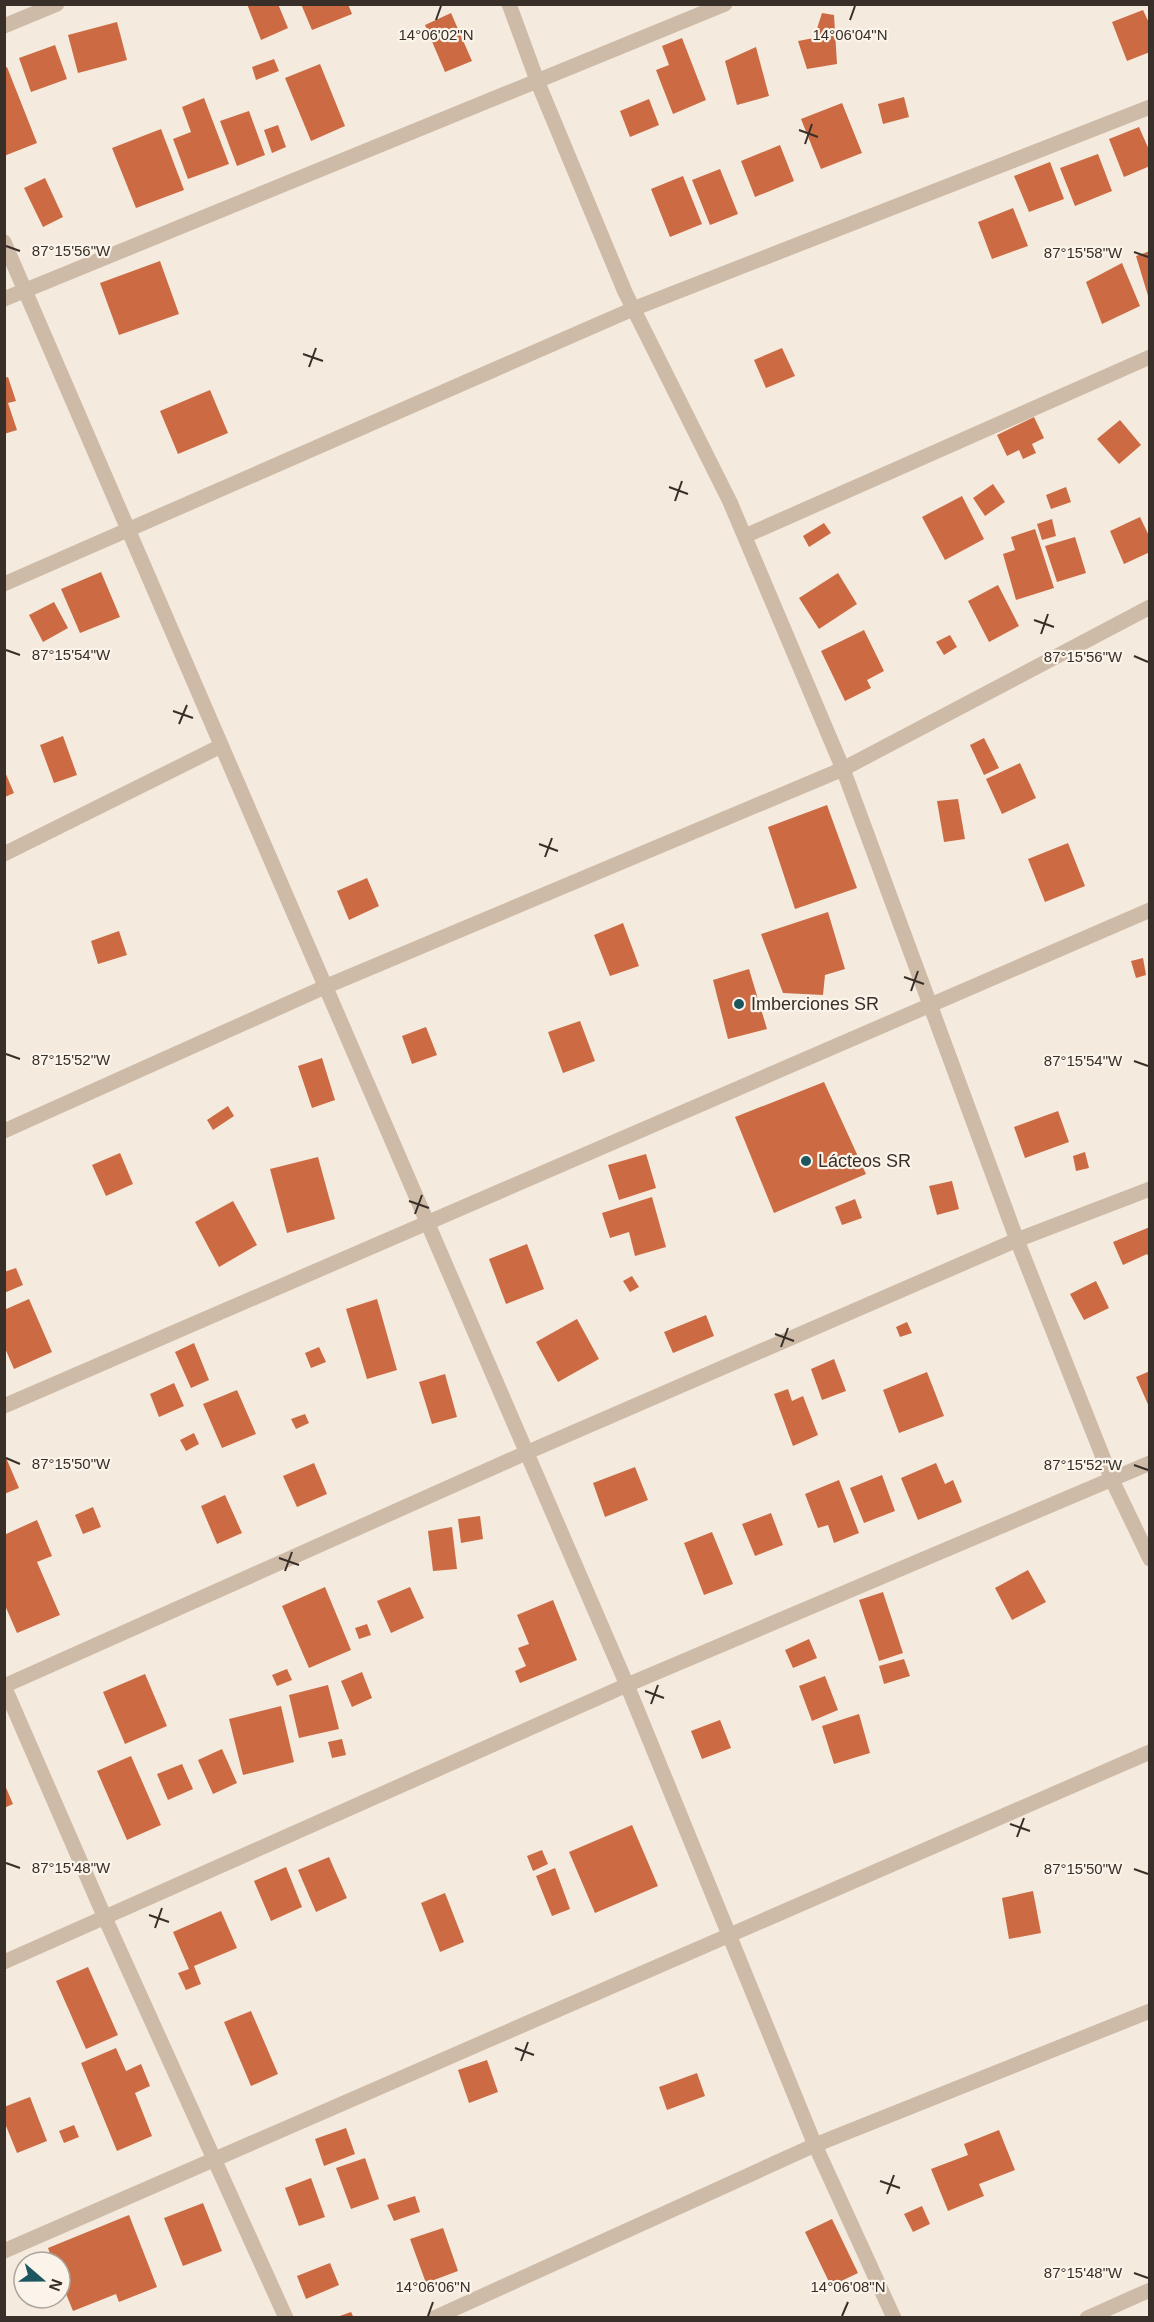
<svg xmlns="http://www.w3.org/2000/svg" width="1154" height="2322" font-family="Arial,sans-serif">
<rect width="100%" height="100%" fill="#f4eadd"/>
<g fill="#cc6b43">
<polygon points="247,4 278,4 288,28 261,40"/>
<polygon points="301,4 348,4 352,14 312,30"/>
<polygon points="1143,10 1150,25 1150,52 1127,61 1112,22"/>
<polygon points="451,13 472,61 445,72 425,25"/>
<polygon points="822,13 834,15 837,64 807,69 798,41 814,38"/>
<polygon points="117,22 127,60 78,73 68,35"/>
<polygon points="682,38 706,100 673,114 656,70 669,65 662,46"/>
<polygon points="55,45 67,79 31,92 19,58"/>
<polygon points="756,47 769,96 737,105 725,61"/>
<polygon points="274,59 279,71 256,80 252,67"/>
<polygon points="320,64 345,126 311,141 285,78"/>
<polygon points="7,67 37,143 4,156 4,68"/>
<polygon points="904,97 909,117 883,124 878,104"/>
<polygon points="204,98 229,164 188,179 173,139 191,132 182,107"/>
<polygon points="649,99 659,125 630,137 620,111"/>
<polygon points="842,103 862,153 821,169 801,119"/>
<polygon points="249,111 265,155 237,166 220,121"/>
<polygon points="278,125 286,147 272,153 264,130"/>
<polygon points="1139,127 1150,152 1150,166 1124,177 1109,139"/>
<polygon points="161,129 184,190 136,208 112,148"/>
<polygon points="780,145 794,181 755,197 741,161"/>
<polygon points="1098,154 1112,191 1075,206 1060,168"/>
<polygon points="1050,162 1064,199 1029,212 1014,176"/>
<polygon points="720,169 738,214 710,225 692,180"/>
<polygon points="683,176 702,224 670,237 651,189"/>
<polygon points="45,178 63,217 43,227 24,188"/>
<polygon points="1013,208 1028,246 992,259 978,222"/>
<polygon points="1150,251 1150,299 1149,299 1136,256"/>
<polygon points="160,261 179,314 119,335 100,283"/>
<polygon points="1122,263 1140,306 1102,324 1086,282"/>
<polygon points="782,348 795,376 766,388 754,360"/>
<polygon points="8,377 16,401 8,403 17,430 4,434 4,378"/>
<polygon points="210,390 228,433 178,454 160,411"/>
<polygon points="1034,417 1044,438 1032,444 1036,453 1023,459 1019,450 1007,456 997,435"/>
<polygon points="1120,420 1141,445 1119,464 1097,439"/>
<polygon points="993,484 1005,502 985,516 973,498"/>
<polygon points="1066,487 1071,502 1051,509 1046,495"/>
<polygon points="962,496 984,539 945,560 922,517"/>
<polygon points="1140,517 1150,538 1150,552 1124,564 1110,531"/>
<polygon points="1052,519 1056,536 1042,540 1037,524"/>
<polygon points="824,523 831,533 809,547 803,536"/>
<polygon points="1035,529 1054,588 1016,600 1003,554 1015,550 1011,537"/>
<polygon points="1075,537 1086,573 1057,582 1045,546"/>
<polygon points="101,572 120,617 80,633 61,589"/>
<polygon points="838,573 857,604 819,629 799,598"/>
<polygon points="998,585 1019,626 989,642 968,601"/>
<polygon points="54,602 68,628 43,642 29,615"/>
<polygon points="864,630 884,671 867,680 871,688 845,701 821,651"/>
<polygon points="950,635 957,647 944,655 936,642"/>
<polygon points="63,736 77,775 54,783 40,745"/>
<polygon points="984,738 999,768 984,775 970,745"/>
<polygon points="1020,763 1036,798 1002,814 986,779"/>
<polygon points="5,772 14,793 5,797"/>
<polygon points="958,799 965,839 944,842 937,801"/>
<polygon points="827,805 857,888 795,909 768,827"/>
<polygon points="1068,843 1085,886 1045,902 1028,859"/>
<polygon points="367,878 379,906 349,920 337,891"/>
<polygon points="828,912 845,969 825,975 823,995 783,993 761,934"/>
<polygon points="623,923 639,966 610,976 594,935"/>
<polygon points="119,931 127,955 98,964 91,941"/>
<polygon points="1143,958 1146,975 1136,978 1131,961"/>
<polygon points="749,969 767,1029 728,1039 713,980"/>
<polygon points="580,1021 595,1061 563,1073 548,1032"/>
<polygon points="426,1027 437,1055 412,1064 402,1036"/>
<polygon points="322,1058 335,1100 312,1108 298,1066"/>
<polygon points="824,1082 866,1174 774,1213 735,1117"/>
<polygon points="228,1106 234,1116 213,1130 207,1120"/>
<polygon points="1058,1111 1069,1142 1025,1158 1014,1127"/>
<polygon points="1085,1152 1089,1168 1076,1171 1073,1156"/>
<polygon points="120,1153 133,1184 106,1196 92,1165"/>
<polygon points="646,1154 656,1188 619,1200 608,1165"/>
<polygon points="318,1157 335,1219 287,1233 270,1169"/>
<polygon points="952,1181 959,1209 937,1215 929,1186"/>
<polygon points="652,1197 666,1247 635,1256 629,1232 610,1238 602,1213"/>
<polygon points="855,1199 862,1218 842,1225 835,1207"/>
<polygon points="233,1201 257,1245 219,1267 195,1222"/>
<polygon points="1150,1227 1150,1259 1147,1254 1123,1265 1113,1242"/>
<polygon points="527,1244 544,1289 506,1304 489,1259"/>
<polygon points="16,1268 23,1285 4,1293 4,1272"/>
<polygon points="632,1276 639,1287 630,1292 623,1281"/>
<polygon points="1096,1281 1109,1308 1084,1320 1070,1294"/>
<polygon points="29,1299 52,1352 14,1369 4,1346 4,1310"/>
<polygon points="377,1299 397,1370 367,1379 346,1309"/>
<polygon points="706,1315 714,1336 673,1353 664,1332"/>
<polygon points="577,1319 599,1359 558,1382 536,1342"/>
<polygon points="907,1322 912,1333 900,1337 896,1327"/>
<polygon points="194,1343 209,1380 191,1388 175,1352"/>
<polygon points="319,1347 326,1362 311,1368 305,1353"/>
<polygon points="834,1359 846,1391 822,1400 811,1369"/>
<polygon points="1150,1371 1150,1409 1136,1377"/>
<polygon points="927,1372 944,1416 899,1433 883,1390"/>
<polygon points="445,1374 457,1417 432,1424 419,1382"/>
<polygon points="174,1383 184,1406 159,1417 150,1394"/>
<polygon points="788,1389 792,1401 803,1396 818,1435 793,1446 774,1394"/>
<polygon points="237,1390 256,1434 222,1448 203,1404"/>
<polygon points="305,1414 309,1423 296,1429 291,1419"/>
<polygon points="194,1433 199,1444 186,1451 180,1440"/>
<polygon points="4,1453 19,1488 4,1494"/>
<polygon points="314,1463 327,1494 297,1507 283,1476"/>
<polygon points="936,1463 945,1484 953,1480 962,1502 918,1520 901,1478"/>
<polygon points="635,1467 648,1500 605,1517 593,1483"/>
<polygon points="882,1475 895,1511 864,1523 850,1488"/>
<polygon points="839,1480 859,1533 834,1543 828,1525 818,1528 805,1494"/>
<polygon points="225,1495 242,1533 217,1544 201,1506"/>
<polygon points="93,1507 101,1527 83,1534 75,1515"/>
<polygon points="771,1513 783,1545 755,1556 742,1524"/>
<polygon points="480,1516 483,1539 461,1543 458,1519"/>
<polygon points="37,1520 52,1556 37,1562 60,1615 17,1633 4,1603 4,1535"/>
<polygon points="452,1527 457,1569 433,1571 428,1531"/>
<polygon points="712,1532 733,1584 704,1595 684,1543"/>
<polygon points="1028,1570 1046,1602 1012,1620 995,1588"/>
<polygon points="325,1587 351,1650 309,1668 282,1606"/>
<polygon points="410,1587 424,1618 391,1633 377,1601"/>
<polygon points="883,1592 903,1653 879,1661 859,1600"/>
<polygon points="553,1600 577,1660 520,1683 515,1671 526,1666 518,1648 529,1644 517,1615"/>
<polygon points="367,1624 371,1635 359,1639 355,1628"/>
<polygon points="809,1639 817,1658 793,1668 785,1650"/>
<polygon points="904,1659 910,1676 884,1684 879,1666"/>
<polygon points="287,1669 292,1680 277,1686 272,1675"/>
<polygon points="362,1672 372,1698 352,1707 341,1681"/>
<polygon points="145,1674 167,1726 125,1744 103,1692"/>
<polygon points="825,1676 838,1710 812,1721 799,1686"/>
<polygon points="328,1685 339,1729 299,1738 289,1695"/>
<polygon points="281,1706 294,1762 243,1775 229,1719"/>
<polygon points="859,1714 870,1753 834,1764 822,1726"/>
<polygon points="720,1720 731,1748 702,1759 691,1731"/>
<polygon points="342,1739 346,1755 332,1758 328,1742"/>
<polygon points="222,1749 237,1783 213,1794 198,1760"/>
<polygon points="131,1756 161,1825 127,1840 97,1771"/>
<polygon points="182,1764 193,1789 168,1800 157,1774"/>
<polygon points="4,1783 13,1804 4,1808"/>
<polygon points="632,1825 658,1886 595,1913 569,1852"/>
<polygon points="542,1850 548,1864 533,1871 527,1856"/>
<polygon points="329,1857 347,1898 316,1912 298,1870"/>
<polygon points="286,1867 302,1907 271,1921 254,1881"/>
<polygon points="555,1868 570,1909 552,1916 536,1876"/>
<polygon points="1033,1891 1041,1933 1009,1939 1002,1898"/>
<polygon points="445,1893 464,1942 440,1952 421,1903"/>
<polygon points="221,1911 237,1948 194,1966 201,1984 186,1990 178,1973 189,1969 173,1932"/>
<polygon points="88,1967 118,2035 86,2049 56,1981"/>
<polygon points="251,2011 278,2074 251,2086 224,2022"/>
<polygon points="116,2048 126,2071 141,2064 150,2086 135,2093 152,2136 117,2151 81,2063"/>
<polygon points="487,2060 498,2092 469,2103 458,2070"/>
<polygon points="697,2073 705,2096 667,2110 659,2087"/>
<polygon points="30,2097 47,2141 17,2153 4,2121 4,2107"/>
<polygon points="74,2125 79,2137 64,2143 59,2131"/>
<polygon points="346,2128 355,2154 324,2166 315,2139"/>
<polygon points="999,2130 1015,2170 979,2184 984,2196 948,2211 931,2169 968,2155 964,2144"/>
<polygon points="365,2158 379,2199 351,2209 336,2168"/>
<polygon points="311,2178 325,2217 299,2226 285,2188"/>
<polygon points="415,2196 420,2212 394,2221 387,2205"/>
<polygon points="203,2203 222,2251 183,2266 164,2218"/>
<polygon points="922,2206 930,2224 913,2232 904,2214"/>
<polygon points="129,2215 157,2287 119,2302 116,2294 73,2311 60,2279 60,2262 53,2262 48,2248"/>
<polygon points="832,2219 858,2273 831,2286 805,2232"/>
<polygon points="443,2228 458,2271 426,2283 410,2239"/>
<polygon points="330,2263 339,2285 306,2299 297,2276"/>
<polygon points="351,2312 354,2318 337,2318 337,2317"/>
</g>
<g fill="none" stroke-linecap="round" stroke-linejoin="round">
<g stroke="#cdbba8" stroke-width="15">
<polyline points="509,4 538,83 625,292 730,502 843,769 1017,1240 1112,1480 1150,1559"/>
<polyline points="4,26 57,4"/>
<polyline points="4,242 627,1685 815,2145 894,2318"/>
<polyline points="4,299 725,4"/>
<polyline points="745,536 1150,357"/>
<polyline points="4,584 633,309 1150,107"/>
<polyline points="4,854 221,746"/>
<polyline points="4,1131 327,986 843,769 1150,607"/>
<polyline points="4,1406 1150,910"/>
<polyline points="4,1686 528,1452 1017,1240 1150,1189"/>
<polyline points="4,1686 105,1918 286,2318"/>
<polyline points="4,1962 627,1685 1150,1463"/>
<polyline points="4,2251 1150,1752"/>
<polyline points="434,2318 815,2145 1150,2011"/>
<polyline points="1087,2318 1150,2290"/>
</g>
</g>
<path fill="none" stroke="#392f29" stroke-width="2" d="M436 20 441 6M850 20 855 6M799 130 818 137M805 144 812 124M6 246 20 251M1134 252 1148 257M303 354 323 361M309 367 316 348M669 487 688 494M675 501 682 481M1034 620 1054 627M1041 634 1048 614M6 650 20 655M1134 656 1148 662M173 711 193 718M179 724 187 705M539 844 558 851M545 857 552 838M904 977 924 984M911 991 918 971M6 1054 20 1059M1134 1061 1148 1066M409 1201 429 1208M415 1214 422 1195M775 1334 794 1341M781 1347 788 1328M6 1458 20 1464M1134 1465 1148 1470M279 1558 299 1565M285 1571 292 1552M645 1691 664 1698M651 1704 658 1685M1010 1824 1030 1831M1017 1837 1024 1818M6 1863 20 1868M1134 1869 1148 1874M149 1915 169 1922M155 1928 162 1908M515 2048 534 2055M521 2061 528 2042M880 2181 900 2188M887 2194 894 2175M1134 2273 1148 2278M428 2316 433 2302M842 2316 848 2302"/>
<g fill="#1c565e" stroke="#fbf4ea" stroke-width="2">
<circle cx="739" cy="1004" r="6"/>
<circle cx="806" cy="1161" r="6"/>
</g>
<g text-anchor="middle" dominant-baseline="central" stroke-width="4.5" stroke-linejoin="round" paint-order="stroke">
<g font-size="18" fill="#392f29" stroke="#fbf4ea" text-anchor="start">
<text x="751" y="1004">Imberciones SR</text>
<text x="818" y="1161">Lácteos SR</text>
</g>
</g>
<g font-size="15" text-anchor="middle" fill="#392f29" stroke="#fbf4ea" stroke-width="4.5" stroke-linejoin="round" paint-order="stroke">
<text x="436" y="40">14°06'02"N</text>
<text x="850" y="40">14°06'04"N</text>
<text x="71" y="256">87°15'56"W</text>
<text x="1083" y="258">87°15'58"W</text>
<text x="71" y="660">87°15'54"W</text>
<text x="1083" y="662">87°15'56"W</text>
<text x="71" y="1065">87°15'52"W</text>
<text x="1083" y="1066">87°15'54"W</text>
<text x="71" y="1469">87°15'50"W</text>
<text x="1083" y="1470">87°15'52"W</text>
<text x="71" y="1873">87°15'48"W</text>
<text x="1083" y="1874">87°15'50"W</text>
<text x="1083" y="2278">87°15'48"W</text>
<text x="433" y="2292">14°06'06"N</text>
<text x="848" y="2292">14°06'08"N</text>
</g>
<rect width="1154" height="2322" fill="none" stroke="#392f29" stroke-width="12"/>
<g transform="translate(42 2280) rotate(110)"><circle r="28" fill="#fbf4ea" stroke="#ada59d" stroke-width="1.5"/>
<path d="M0-4.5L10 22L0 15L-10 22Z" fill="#1c565e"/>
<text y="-9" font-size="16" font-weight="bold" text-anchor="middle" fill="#392f29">N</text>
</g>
</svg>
